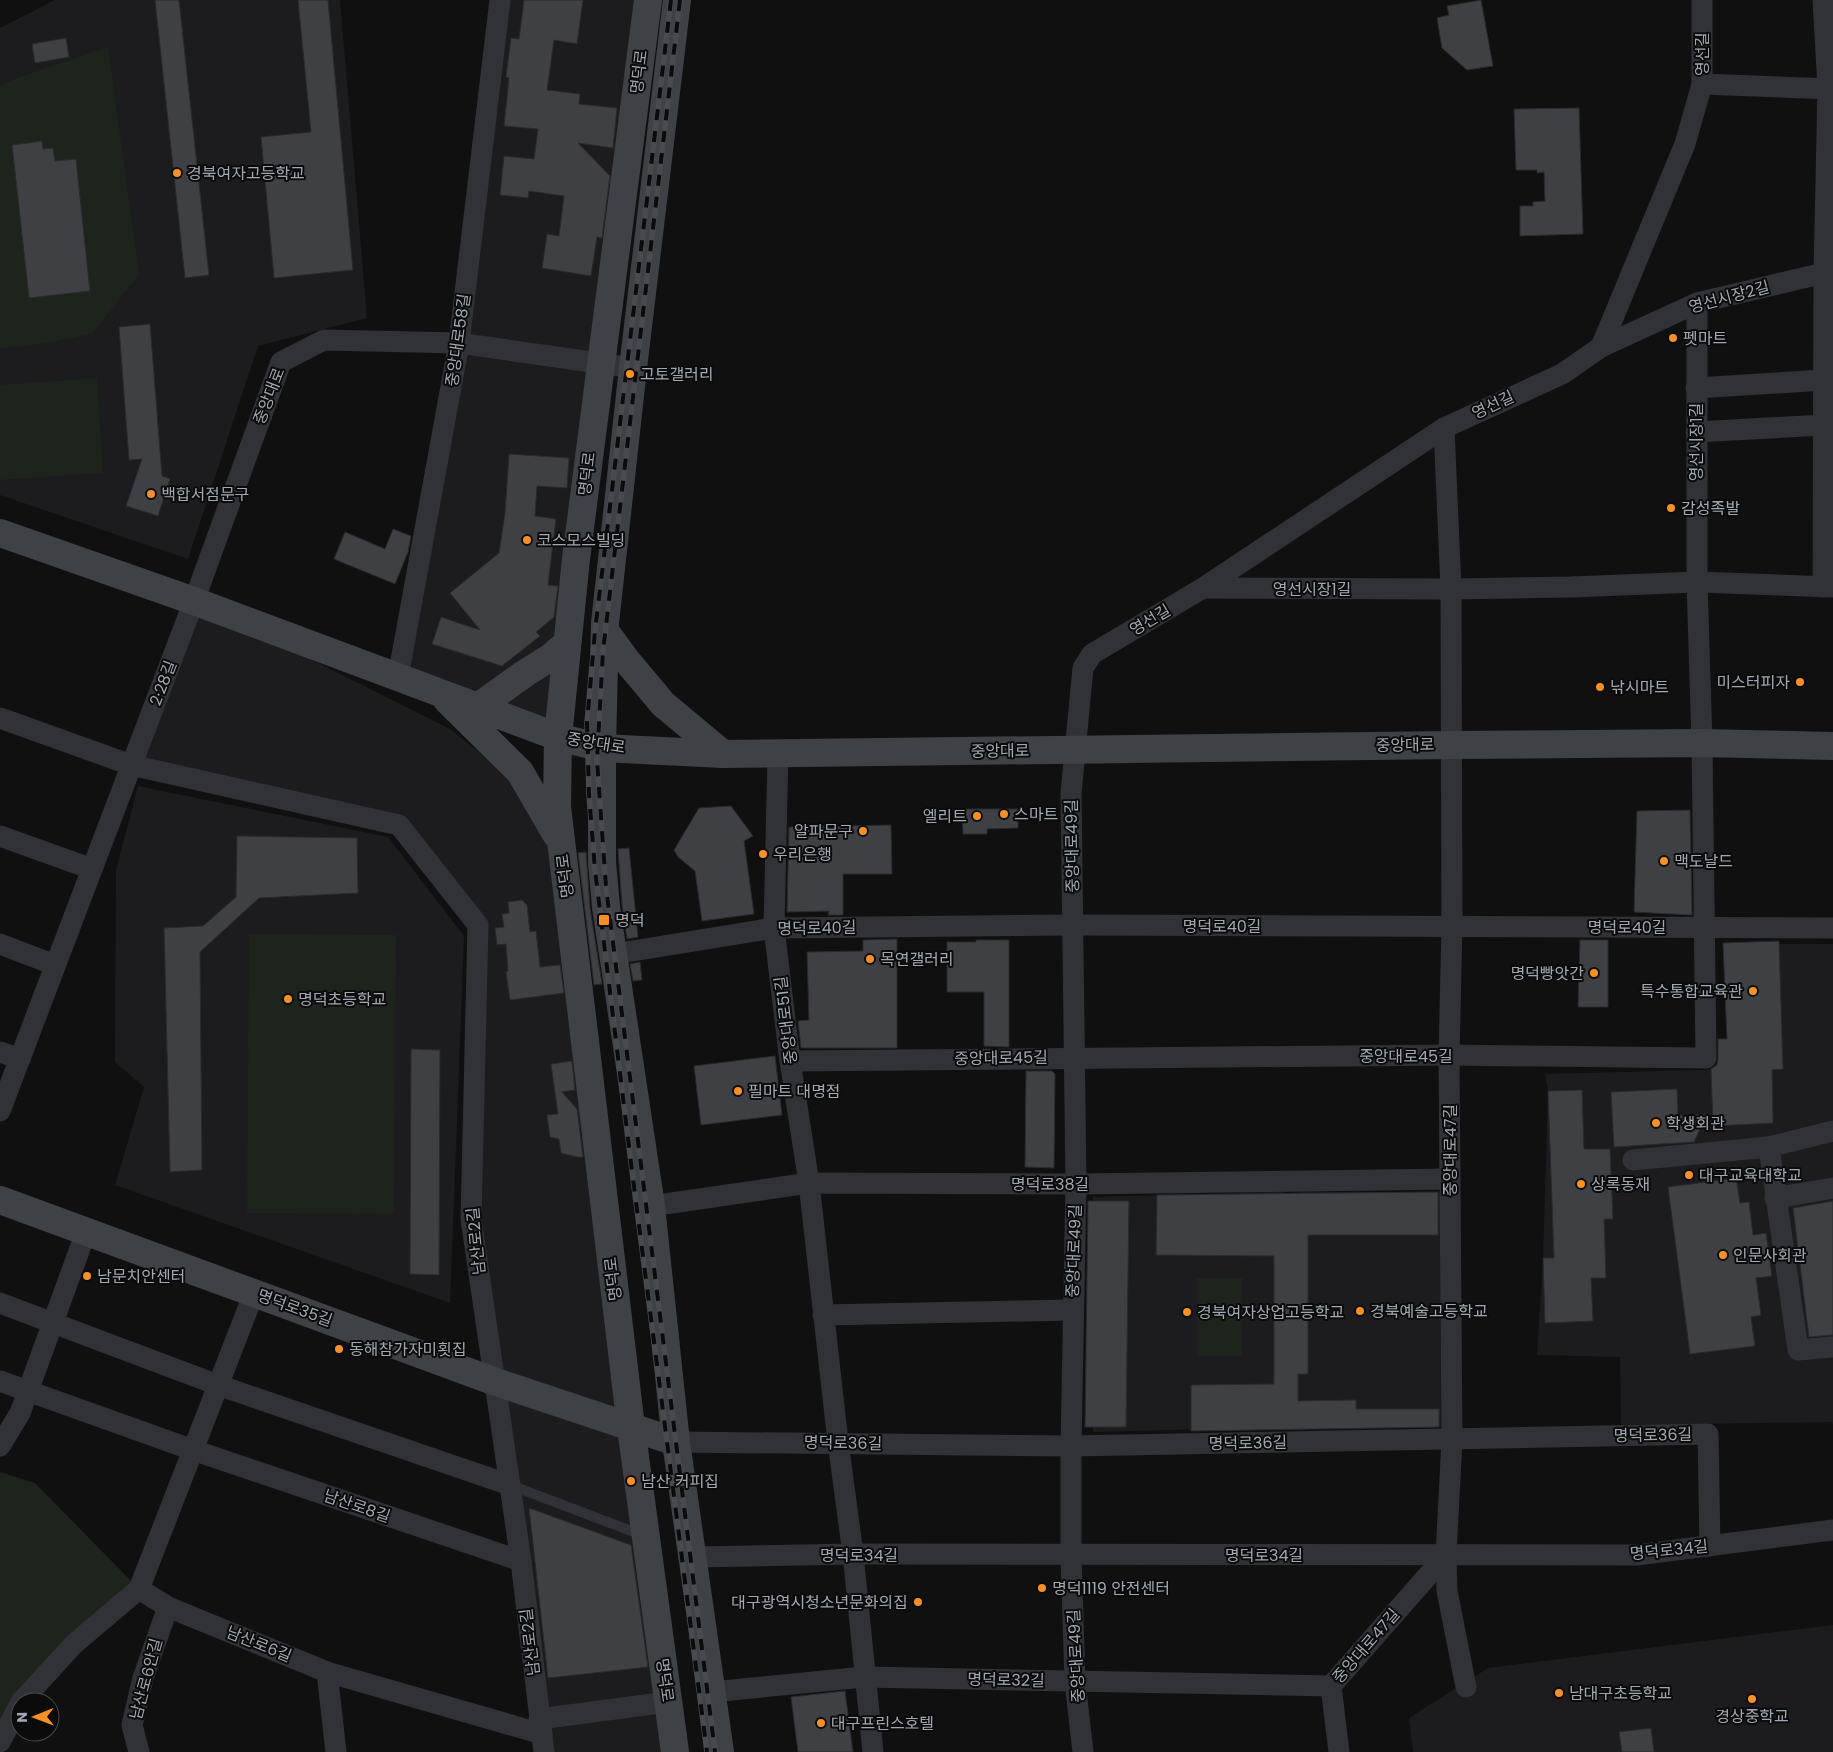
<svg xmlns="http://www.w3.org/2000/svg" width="1833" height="1752" font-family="Poppins,'Noto Sans KR',sans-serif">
<rect width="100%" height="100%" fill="#101011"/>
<g fill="#1c1c1e">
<polygon points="55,0 340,0 367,318 258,346 188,559 0,495 0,28"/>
<polygon points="500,0 650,0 558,737 398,677"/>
<polygon points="194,601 450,729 534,796 561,843 682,1752 544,1752 471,1219 478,925 399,825 131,765"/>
<polygon points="138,786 388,837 464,936 450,1303 115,1185 144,1087 115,1062 116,870"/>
<polygon points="1727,944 1833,944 1833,1425 1832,1422 1621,1425 1620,1357 1537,1355 1543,1258 1548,1091 1545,1074 1737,1069"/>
<polygon points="1283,1192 1282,1194 1300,1192 1438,1192 1440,1195 1441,1427 1280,1427 1093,1432 1093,1197"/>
<polygon points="1833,1625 1833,1752 1413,1752 1409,1718 1488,1668"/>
</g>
<g fill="#1c241c">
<polygon points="108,47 139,274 92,334 46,343 0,349 0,87 14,79"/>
<polygon points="97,378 103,473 0,480 0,385"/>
<polygon points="249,934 396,935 394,1214 247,1213"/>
<rect x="1197" y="1278" width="45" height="78"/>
<polygon points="0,1472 35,1483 139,1589 74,1644 0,1742"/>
</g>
<g fill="#3e4044" stroke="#2a2a2e">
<polygon points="155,0 179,0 209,275 185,278"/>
<polygon points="298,0 328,0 353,270 274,278 261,137 311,132"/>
<polygon points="524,0 583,0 577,44 554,40 547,90 580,94 579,104 617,108 613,148 578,143 610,176 602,238 597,237 591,276 542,268 547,234 559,236 564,196 529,191 528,198 500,195 504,156 534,159 538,129 504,126 509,78 506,77 511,38 519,39"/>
<polygon points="1481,0 1493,66 1467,70 1442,48 1437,18 1449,15 1447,6"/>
<polygon points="66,38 69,57 35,63 32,44"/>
<polygon points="1579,108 1583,234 1520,236 1520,206 1533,206 1533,202 1545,201 1544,172 1537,173 1537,170 1516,170 1514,109"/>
<polygon points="42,141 43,149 53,148 55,161 76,159 90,291 29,298 12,145"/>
<polygon points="150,324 162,476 170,479 158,516 126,506 142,459 129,460 119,327"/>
<polygon points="509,454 569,458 567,488 537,486 535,516 556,519 548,585 558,586 554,617 536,632 540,636 502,666 432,644 441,617 480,630 450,593 499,553 505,513"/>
<polygon points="393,529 411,536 408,552 395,584 334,559 345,532 385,549"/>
<polygon points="731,806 753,836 744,841 754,914 702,921 695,871 678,857 674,850 699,808"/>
<polygon points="962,809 1018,809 1018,828 987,829 987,834 963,834"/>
<polygon points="1690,810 1692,915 1634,912 1637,811"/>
<polygon points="891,825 892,874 843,874 843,915 828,915 829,911 787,912 789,827"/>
<polygon points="237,836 357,838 358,893 259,898 200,952 202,1170 170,1172 164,928 203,926 236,897"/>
<polygon points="629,848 638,937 627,939 622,905 618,849"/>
<polygon points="586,852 590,908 602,984 594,985 578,853"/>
<polygon points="522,900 527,905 530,932 536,931 540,967 560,965 564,993 510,1000 506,972 508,971 506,944 497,945 495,928 504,927 502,914 509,913 508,902"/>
<polygon points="897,939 897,1048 801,1048 798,1021 809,1020 807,952 863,951 863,940"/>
<polygon points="976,940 1009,940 1009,1047 984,1046 984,992 947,992 947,942 976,942"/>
<polygon points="1580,940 1608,940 1608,1007 1578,1007"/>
<polygon points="1779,941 1783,1069 1772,1070 1773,1123 1713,1126 1711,1069 1717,1065 1718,1058 1718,1039 1727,1039 1723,943"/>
<polygon points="640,962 642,980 633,981 630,964"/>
<polygon points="411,1049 440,1050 439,1275 410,1274"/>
<polygon points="775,1056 782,1115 701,1125 694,1066"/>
<polygon points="572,1061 575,1090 562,1092 577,1109 583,1157 577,1157 561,1153 559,1139 550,1137 547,1115 558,1114 551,1064"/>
<polygon points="1026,1071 1052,1071 1055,1074 1054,1168 1025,1167"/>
<polygon points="1677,1089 1678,1116 1707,1114 1694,1142 1614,1147 1611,1092"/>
<polygon points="1582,1090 1584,1149 1610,1149 1613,1219 1604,1219 1606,1278 1591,1278 1593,1321 1545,1323 1543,1258 1554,1258 1548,1091"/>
<polygon points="1736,1178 1740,1203 1749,1202 1753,1235 1766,1233 1772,1276 1756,1278 1761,1315 1751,1317 1755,1346 1690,1354 1668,1187"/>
<polygon points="1438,1192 1438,1235 1308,1235 1308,1374 1298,1374 1298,1401 1356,1400 1356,1409 1439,1409 1439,1427 1191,1431 1191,1385 1274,1384 1274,1256 1156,1255 1157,1195"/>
<polygon points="1088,1201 1129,1201 1126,1427 1085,1427"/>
<polygon points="1833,1201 1833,1335 1809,1337 1793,1208"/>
<polygon points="529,1508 631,1545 648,1667 548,1678"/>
<polygon points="845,1691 853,1752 798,1752 791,1697"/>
<polygon points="1651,1728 1654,1752 1622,1752 1619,1732"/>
</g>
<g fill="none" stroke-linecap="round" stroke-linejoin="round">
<polyline stroke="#313237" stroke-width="10" points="510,1485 642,1535"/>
<g stroke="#313237" stroke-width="21">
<polyline points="1702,84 1833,89"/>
<polyline points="1601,347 1697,303 1824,273 1833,276"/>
<polyline points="1696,388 1824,380"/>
<polyline points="1444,428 1451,589 1452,926 1449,1055 1452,1440 1446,1555 1447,1591 1466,1687"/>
<polyline points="1696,432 1823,425"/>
<polyline points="1823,587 1824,273 1828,88 1823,0"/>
<polyline points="1203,588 1451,589 1571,587 1697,582 1833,587"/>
<polyline points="398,677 459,343 500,0"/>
<polyline points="0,718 131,765 399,825 478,925 471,1219 521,1561 544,1752"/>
<polyline points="778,753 774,928 790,1061 809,1183 838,1442 853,1554 873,1752"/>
<polyline points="0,836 92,869"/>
<polyline points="0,944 55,965"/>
<polyline points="614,954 774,928 1073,925 1833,928"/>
<polyline points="0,1052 20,1059"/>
<polyline points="790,1061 1449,1055 1706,1058 1702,743 1697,582 1697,303"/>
<polyline points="0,1111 194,601 281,362 324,340 459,343 633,368"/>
<polyline points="1769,1147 1798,1350 1833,1347"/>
<polyline points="1633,1160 1769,1147 1833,1131"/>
<polyline points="1775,1198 1833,1188"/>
<polyline points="651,1206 809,1183 1076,1184 1450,1179"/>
<polyline points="0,1303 218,1385 510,1485"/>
<polyline points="823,1315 1072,1310"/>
<polyline points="0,1381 193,1450 521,1561"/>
<polyline points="676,1442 1071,1446 1708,1434 1710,1546"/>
<polyline points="0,1446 20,1413 86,1232"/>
<polyline points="693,1557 853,1554 1637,1555 1833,1530"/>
<polyline points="139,1589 168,1607 327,1672 542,1734"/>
<polyline points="327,1672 336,1752"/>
<polyline points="712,1692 864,1677 1331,1686"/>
<polyline points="21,1702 74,1644 139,1589 254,1293"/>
<polyline points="539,1719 668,1702"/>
<polyline points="0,1742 20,1704"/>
<polyline points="139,1752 132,1725 143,1678 168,1607"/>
<polyline points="1083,1752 1075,1682 1071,1555 1071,1446 1076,1184 1071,793 1083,668 1092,654 1203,588 1444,428 1562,374 1601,347 1685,144 1702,84 1702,0"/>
<polyline points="1339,1752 1331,1686 1446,1555"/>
</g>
<g stroke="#3e4247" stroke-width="28">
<polyline points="648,0 576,559 558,737 557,807 631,1427 675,1752"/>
<polyline points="677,0 633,368 605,623 602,748 602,862 606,907 651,1206 676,1442 720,1752"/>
<polyline points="0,533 194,601 558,737 602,748 723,754 1451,745 1702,743 1833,746"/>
<polyline points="605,631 627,661 663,704 723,754"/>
<polyline points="447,700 520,772 556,834"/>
<polyline points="478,707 524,674 551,657 566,644"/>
<polyline points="0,1200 496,1382 676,1442"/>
</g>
<g stroke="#474b50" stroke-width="5.5">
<g id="rail">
<polyline points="671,0 595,631 587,723 589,794 595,870 632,1171 707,1752"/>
<polyline points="680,0 603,651 597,760 606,887 715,1752"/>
</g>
</g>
<use href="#rail" stroke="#0b0b0c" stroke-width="4" stroke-dasharray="11" stroke-linecap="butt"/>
</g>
<g fill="#fd901c" stroke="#0b0b0c" stroke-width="2">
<circle cx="177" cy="173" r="5"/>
<circle cx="1673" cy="338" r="5"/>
<circle cx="630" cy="374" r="5"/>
<circle cx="151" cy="494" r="5"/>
<circle cx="1671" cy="508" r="5"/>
<circle cx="527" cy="540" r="5"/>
<circle cx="1800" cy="682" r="5"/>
<circle cx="1600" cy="687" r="5"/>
<circle cx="1004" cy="814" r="5"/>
<circle cx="977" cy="816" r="5"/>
<circle cx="863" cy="831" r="5"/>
<circle cx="763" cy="854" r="5"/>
<circle cx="1664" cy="861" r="5"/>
<rect x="598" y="914" width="12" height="12" rx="2.5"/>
<circle cx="870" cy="959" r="5"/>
<circle cx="1594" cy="973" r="5"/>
<circle cx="1753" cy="991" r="5"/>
<circle cx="288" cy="999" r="5"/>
<circle cx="738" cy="1091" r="5"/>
<circle cx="1656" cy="1123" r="5"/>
<circle cx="1689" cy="1175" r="5"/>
<circle cx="1581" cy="1184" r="5"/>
<circle cx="1723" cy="1255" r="5"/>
<circle cx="87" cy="1276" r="5"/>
<circle cx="1360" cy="1311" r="5"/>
<circle cx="1187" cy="1312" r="5"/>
<circle cx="339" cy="1349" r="5"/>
<circle cx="631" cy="1481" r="5"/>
<circle cx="1042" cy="1588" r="5"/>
<circle cx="918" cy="1602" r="5"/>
<circle cx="1559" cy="1693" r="5"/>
<circle cx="1752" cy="1699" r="5"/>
<circle cx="821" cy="1723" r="5"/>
</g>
<g text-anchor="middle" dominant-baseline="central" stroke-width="4" stroke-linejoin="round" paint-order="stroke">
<g font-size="16" fill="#a0a9b3" stroke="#0b0b0c">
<text transform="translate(1702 54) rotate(-90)">영선길</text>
<text transform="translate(639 72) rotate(-83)">명덕로</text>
<text transform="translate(1729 297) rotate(-15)">영선시장2길</text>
<text transform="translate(458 340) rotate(-82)">중앙대로58길</text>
<text transform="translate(269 396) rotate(-69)">중앙대로</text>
<text transform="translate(1493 405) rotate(-25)">영선길</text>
<text transform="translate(1696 442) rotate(-90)">영선시장1길</text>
<text transform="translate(587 474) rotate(-83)">명덕로</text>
<text x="1312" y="589">영선시장1길</text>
<text transform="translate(1150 620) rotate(-31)">영선길</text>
<text transform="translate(163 683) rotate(-69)">2·28길</text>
<text transform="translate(596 743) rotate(9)">중앙대로</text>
<text transform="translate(1405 745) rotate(-1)">중앙대로</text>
<text transform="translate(1000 751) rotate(-1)">중앙대로</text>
<text transform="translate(1072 846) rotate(-91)">중앙대로49길</text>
<text transform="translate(565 876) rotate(-97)">명덕로</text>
<text x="1222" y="926">명덕로40길</text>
<text x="1627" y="927">명덕로40길</text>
<text transform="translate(817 928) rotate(-1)">명덕로40길</text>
<text transform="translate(786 1020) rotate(-97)">중앙대로51길</text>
<text x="1406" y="1056">중앙대로45길</text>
<text transform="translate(1001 1058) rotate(-1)">중앙대로45길</text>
<text transform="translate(1450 1150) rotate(-90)">중앙대로47길</text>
<text x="1050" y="1184">명덕로38길</text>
<text transform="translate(476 1241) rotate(-96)">남산로2길</text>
<text transform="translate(1074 1251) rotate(-88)">중앙대로49길</text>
<text transform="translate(613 1279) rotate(-97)">명덕로</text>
<text transform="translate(295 1308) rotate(20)">명덕로35길</text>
<text transform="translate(1653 1435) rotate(-1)">명덕로36길</text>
<text transform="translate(843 1443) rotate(1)">명덕로36길</text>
<text transform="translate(1248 1443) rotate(-1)">명덕로36길</text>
<text transform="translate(357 1506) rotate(19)">남산로8길</text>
<text transform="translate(1669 1550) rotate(-6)">명덕로34길</text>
<text x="859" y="1555">명덕로34길</text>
<text x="1264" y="1555">명덕로34길</text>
<text transform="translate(530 1642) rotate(-97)">남산로2길</text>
<text transform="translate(259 1644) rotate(22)">남산로6길</text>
<text transform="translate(1366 1646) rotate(-49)">중앙대로47길</text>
<text transform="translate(1076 1656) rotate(-93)">중앙대로49길</text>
<text transform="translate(146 1679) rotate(-75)">남산로6안길</text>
<text transform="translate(665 1680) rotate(82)">명덕로</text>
<text transform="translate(1006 1680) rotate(1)">명덕로32길</text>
</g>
<g font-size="16" fill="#a0a9b3" stroke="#0b0b0c" text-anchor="start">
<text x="187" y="173">경북여자고등학교</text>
<text x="1683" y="338">펫마트</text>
<text x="640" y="374">고토갤러리</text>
<text x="161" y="494">백합서점문구</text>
<text x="1681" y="508">감성족발</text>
<text x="537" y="540">코스모스빌딩</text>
<text x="1790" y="682" text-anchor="end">미스터피자</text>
<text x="1610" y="687">낚시마트</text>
<text x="1014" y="814">스마트</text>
<text x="967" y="816" text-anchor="end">엘리트</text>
<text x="853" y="831" text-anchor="end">알파문구</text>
<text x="773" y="854">우리은행</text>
<text x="1674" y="861">맥도날드</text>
<text x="615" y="920">명덕</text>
<text x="880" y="959">목연갤러리</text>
<text x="1584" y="973" text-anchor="end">명덕빵앗간</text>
<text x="1743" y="991" text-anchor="end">특수통합교육관</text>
<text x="298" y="999">명덕초등학교</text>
<text x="748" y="1091">필마트 대명점</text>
<text x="1666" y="1123">학생회관</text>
<text x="1699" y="1175">대구교육대학교</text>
<text x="1591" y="1184">상록동재</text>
<text x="1733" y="1255">인문사회관</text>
<text x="97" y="1276">남문치안센터</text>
<text x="1370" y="1311">경북예술고등학교</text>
<text x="1197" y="1312">경북여자상업고등학교</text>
<text x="349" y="1349">동해참가자미횟집</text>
<text x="641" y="1481">남산 커피집</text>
<text x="1052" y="1588">명덕1119 안전센터</text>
<text x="908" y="1602" text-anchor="end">대구광역시청소년문화의집</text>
<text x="1569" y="1693">남대구초등학교</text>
<text x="1752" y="1716" text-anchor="middle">경상중학교</text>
<text x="831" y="1723">대구프린스호텔</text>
</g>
</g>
<g transform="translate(35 1717) rotate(269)"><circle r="24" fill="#0b0b0c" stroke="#474a4f"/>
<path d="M0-4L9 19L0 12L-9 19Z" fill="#fd901c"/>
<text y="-8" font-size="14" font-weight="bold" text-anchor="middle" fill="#a0a9b3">N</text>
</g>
</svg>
